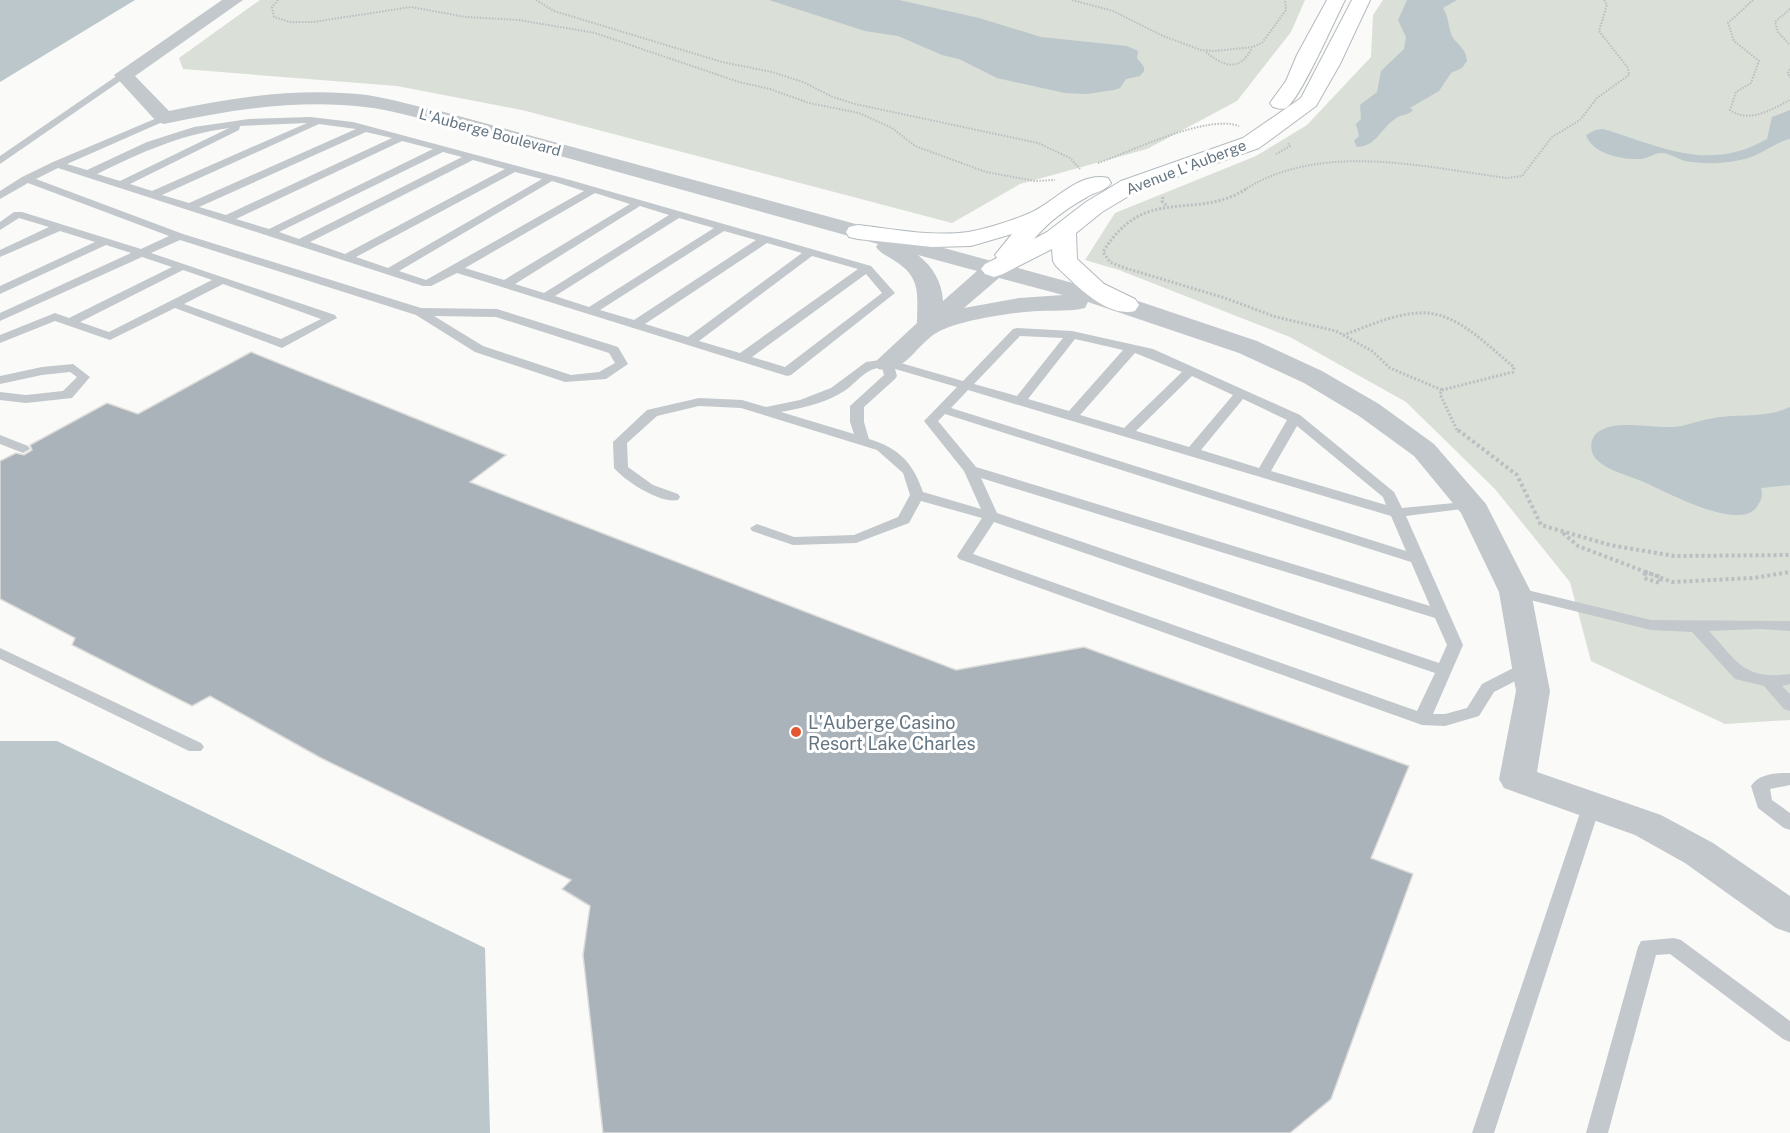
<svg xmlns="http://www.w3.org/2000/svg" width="1790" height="1133" font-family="'Public Sans',sans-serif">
<rect width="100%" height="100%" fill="#fafaf8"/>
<g fill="#dadfd7">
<polygon points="260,0 1305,0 1291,32 1237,101 1147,149 1020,184 952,223 522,110 397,86 183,69 179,58"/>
<polygon points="1383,0 1790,0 1790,720 1725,724 1591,661 1570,582 1495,489 1406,402 1290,337 1119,270 1085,260 1115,213 1256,156 1307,125 1371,57 1373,15"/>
</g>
<g fill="#bbc7cb">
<polygon points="0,0 135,0 0,82"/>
<polygon points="769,0 899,0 979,18 1041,37 1127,46 1138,51 1137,58 1144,67 1144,71 1140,76 1126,79 1120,88 1114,90 1087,94 1065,93 997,78 959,59 942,55 898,36 865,31"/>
<path d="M1407 0H1457L1443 8C1449 17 1448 27 1452 36 1458 46 1466 48 1467 61L1462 68 1451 73 1439 91 1410 108 1413 110C1407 116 1401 114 1395 119 1381 128 1377 146 1357 147L1354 141 1359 136 1356 124 1361 119 1360 105 1377 92 1381 71 1404 49 1406 37 1398 20Z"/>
<path d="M1790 110V139C1773 143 1759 157 1740 160 1723 164 1702 164 1685 161 1678 159 1671 154 1663 153 1655 152 1649 158 1641 159 1623 160 1592 154 1586 135L1595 130 1603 129C1660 146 1709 173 1767 139L1772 117Z"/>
<path d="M1790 407V485L1761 488C1763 494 1762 499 1758 505 1742 534 1667 492 1646 483 1632 476 1597 469 1592 452 1590 445 1592 436 1598 432 1614 419 1651 428 1670 427 1685 427 1699 420 1714 418 1740 413 1765 419 1790 407Z"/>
<polygon points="0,741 57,741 485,948 490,1133 0,1133"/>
</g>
<polygon fill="#aab3b9" stroke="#dcdcda" stroke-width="1.5" points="251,352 506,455 470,482 956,670 1084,647 1409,766 1371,858 1413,874 1331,1099 1290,1133 603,1133 583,955 590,906 562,889 571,880 321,758 210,696 192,706 72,645 75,638 0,599 0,461 16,453 24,455 32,450 30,445 107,403 138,414"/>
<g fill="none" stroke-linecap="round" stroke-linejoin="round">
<g stroke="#b3babf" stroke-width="2">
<g id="secondary">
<path d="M1327 0H1345C1335 19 1300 100 1286 108 1282 110 1277 108 1273 107L1270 103 1286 81 1297 55Z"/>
<path d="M1352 0H1370L1340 64 1316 106 1259 148 1137 191 1102 212 1076 233 1077 259 1104 284 1135 299 1139 305 1135 311C1106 318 1075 284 1056 266L1053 261 1052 249 1003 274 994 277 985 274 981 269 985 264 997 258 995 255 1012 234 971 246 932 247 858 239 849 237 846 232 849 227 858 225C894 229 932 237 968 232 986 229 1014 220 1030 213 1055 202 1079 171 1108 178L1111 183C1106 191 1095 192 1087 197 1067 208 1049 221 1034 239L1047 232 1086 202 1121 181 1243 138 1301 98Z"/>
</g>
</g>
<g stroke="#bbbfc2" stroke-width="2" stroke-dasharray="1.5 1.5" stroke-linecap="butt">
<polyline points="278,0 272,7 274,17 290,22 313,22 411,7 466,17 519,20 595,33 739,82 770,89 809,103 859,113 892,128 915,146 986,172 1035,181 1055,180"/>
<polyline points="536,0 554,11 722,62 772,72 803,82 833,97 855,104 1038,143 1070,158 1080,169"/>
<polyline points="1072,0 1113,11 1163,36 1201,50 1215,51 1253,47 1262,43 1286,10 1285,0"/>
<path d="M1753 0 1728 23 1734 41 1759 61 1751 83 1736 92 1730 110C1749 124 1772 109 1790 100"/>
<polyline points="1790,9 1775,22 1778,32 1790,45"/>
<path d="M1206 52C1223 66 1239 73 1252 48"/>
<polyline points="1790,69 1788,73 1790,78"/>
<polyline points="1276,154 1290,146 1288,143"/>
<path d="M1098 163C1132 151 1207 114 1239 126"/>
<path d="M1244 190C1321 141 1423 167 1507 178L1522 176 1552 137 1580 120 1597 98 1629 75 1628 68 1599 31 1607 5 1604 0"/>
</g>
<g stroke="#bbbfc2" stroke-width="3" stroke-dasharray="2 2" stroke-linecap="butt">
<path d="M1246 189C1194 222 1145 183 1103 252L1110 262 1125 268 1225 298 1276 317 1336 331 1372 351 1390 368 1442 390"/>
<polyline points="1163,197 1162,201 1167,206"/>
<path d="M1343 335C1369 326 1400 311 1428 313 1461 316 1490 348 1514 367L1513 372 1442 390 1440 394 1458 432"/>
</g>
<g stroke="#bbbfc2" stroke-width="4" stroke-dasharray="3 3" stroke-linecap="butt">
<polyline points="1458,430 1517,475 1541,525 1610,545 1674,556 1790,555"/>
<polyline points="1563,533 1578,546 1672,582 1753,578 1790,572"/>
<polygon points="1645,572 1661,577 1660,583 1644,578"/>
</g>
<g fill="#c3c8cc" fill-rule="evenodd">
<polygon points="121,73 129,75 0,164 0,156"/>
<path d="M164 115 169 118 167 120 67 164 87 170 147 142 194 127 249 119 310 117 353 122 570 180 871 266 895 293 791 375 787 376 457 273 431 286H423L58 168 36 179 183 234 421 308 497 309 618 347 628 364 606 379 565 382 475 352 416 315 180 240 151 253 335 315 337 318 282 348 175 308 110 340 55 321 0 343V335L55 313 69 318 172 267 142 257 0 321V313L131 253 106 245 0 294V286L95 242 60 231 0 257V250L49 227 19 218 0 230V222L14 212H22L141 249 169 236 28 183 0 199V191L22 177 53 162ZM307 123 152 191 130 184 239 130 240 126ZM319 124 356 129 189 203 162 195ZM229 128 120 181 97 174C142 152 179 135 229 128ZM366 132 392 138 226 215 199 207ZM402 141 433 149 269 229 236 219ZM443 152 462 157 299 239 279 232ZM473 160 505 169 345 254 310 242ZM515 172 542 179 388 268 356 257ZM552 181 584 191 426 280 399 271ZM595 193 630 204 504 280 465 268ZM640 206 669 215 544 293 515 284ZM679 218 714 228 589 307 555 296ZM724 231 756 240 634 320 600 310ZM767 243 802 253 688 337 645 324ZM812 256 858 269 740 353 699 341ZM183 270 212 280 109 332 80 322ZM866 274 882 293 785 367 752 357ZM223 284 321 319 281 339 184 304ZM434 316 496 317 609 353 615 363 599 372 571 375 483 346Z"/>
<path d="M1017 328 1072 331 1153 349 1300 415 1394 492 1402 508 1475 501 1477 504 1470 508 1406 516 1463 645 1433 714H1445L1467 708 1482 684 1523 663H1535L1537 667 1535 671 1494 692 1479 716 1445 726 1422 725 959 559 957 556 982 518 921 501 909 523 856 543 793 545 752 531 750 528 757 524 794 537 854 535 898 517 910 495 903 473 877 450 741 408 699 406 657 416 627 443 628 467 653 485 678 494 680 497 678 500C660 504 625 481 614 468L613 442 647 410 699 398 742 400 766 407 800 400 831 388 866 362 887 359 963 381 1013 329ZM1020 336 1063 338 1017 396 974 384ZM1075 339 1123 350 1069 411 1028 399ZM1135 353 1182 372 1124 428 1080 415ZM882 367 884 375 850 406V422L854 434 781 412C801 408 822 404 839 394 857 385 861 370 882 367ZM895 369 957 387 924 421 964 471 981 509 923 492C913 463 899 448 869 439L864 422V407L895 379 897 376ZM1192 376 1233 395 1189 447 1136 431ZM968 390 1391 516 1406 551 951 408ZM1243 399 1287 420 1259 468 1201 450ZM945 414 1411 562 1430 606 976 467 938 421ZM1297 426 1383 497 1386 505 1271 471ZM981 478 1435 618 1447 645 1439 663 997 513ZM994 522 1435 673 1417 711 973 554Z"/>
<polygon points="73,364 90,377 72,398 26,403 0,400 0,392 26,395 63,391 77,377 70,372 42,375 0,384 0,376 42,367"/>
<polygon points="0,435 28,446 30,449 23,453 0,444"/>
<path d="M1515 587 1651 620 1790 621V631L1760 629 1709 631C1738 662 1743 680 1790 674V684L1782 686 1790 694V711L1784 709 1764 686 1735 679 1692 632 1651 630 1510 595 1507 592 1510 589Z"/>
<polygon points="0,648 201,743 204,747 201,751 189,751 0,659"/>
<path d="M1790 773V785L1770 789 1772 800 1790 813V830L1784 828 1758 808 1751 786C1759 773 1777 773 1790 773Z"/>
<polygon points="1592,797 1598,799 1601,804 1494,1133 1472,1133 1583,804 1586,799"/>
<polygon points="1674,938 1681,940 1790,1021 1790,1042 1783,1039 1670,954 1656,955 1608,1133 1586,1133 1638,947 1641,941"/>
</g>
<path fill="#c3c8cc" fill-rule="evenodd" d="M222 0H243L135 76 169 111C234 97 300 87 367 95 393 99 418 107 444 112L1135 300 1257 341 1322 371 1379 404 1434 444 1486 504 1531 592 1550 691 1537 772 1661 815 1713 843 1790 896V933L1776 928 1685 863 1635 835 1504 788 1499 779 1516 691 1499 592 1461 513 1414 456 1359 416 1304 383 1239 353 1088 302 1085 308C1070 312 1054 310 1038 311 1014 312 959 320 938 332 917 343 905 375 878 369L874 363 917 323C917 295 922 278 895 261 888 256 881 254 876 247L878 244 441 123C416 118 391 110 365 107 297 99 230 110 164 124L157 122 114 75ZM918 255 977 271 943 301C942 282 933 267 918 255ZM999 278 1063 295 1019 298 964 308Z"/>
<use href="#secondary" fill="#fff" fill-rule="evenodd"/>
</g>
<circle fill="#e4572e" stroke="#fff" stroke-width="2" cx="796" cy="732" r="6"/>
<g text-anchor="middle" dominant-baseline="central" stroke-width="6" stroke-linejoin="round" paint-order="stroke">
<g font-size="15" fill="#657683" stroke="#fff">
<text transform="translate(490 132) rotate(15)">L'Auberge Boulevard</text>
<text transform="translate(1186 167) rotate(-21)">Avenue L'Auberge</text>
</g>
<g font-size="18" fill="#657683" stroke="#fff" text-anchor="start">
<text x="808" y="722">L'Auberge Casino<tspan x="808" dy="21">Resort Lake Charles</tspan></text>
</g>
</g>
</svg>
